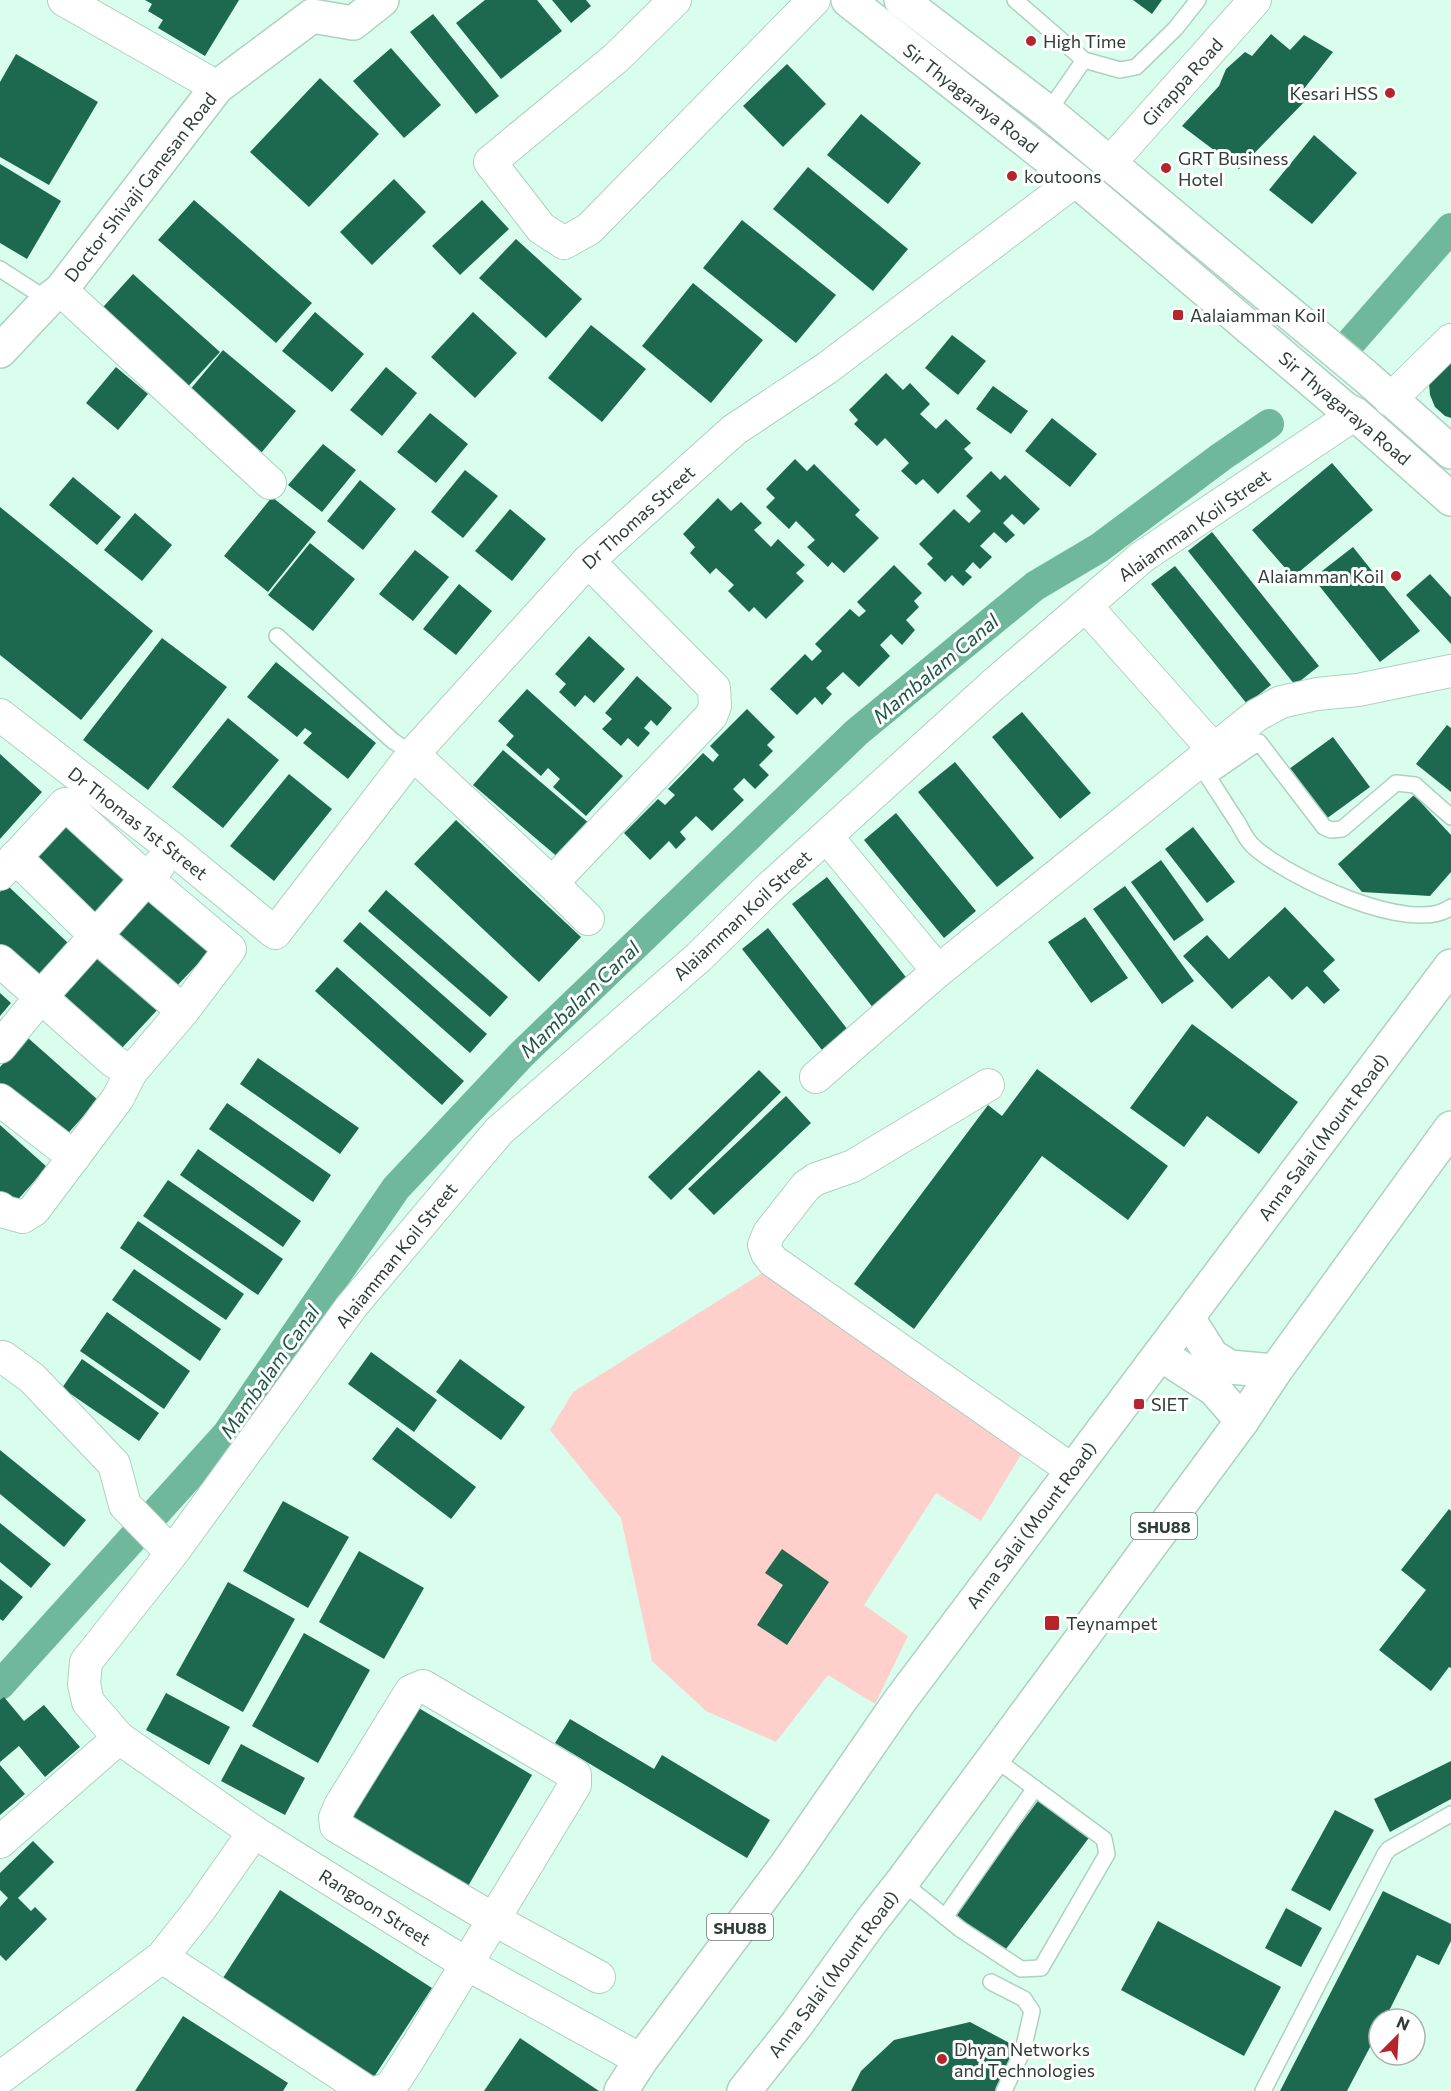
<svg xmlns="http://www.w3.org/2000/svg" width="1451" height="2091" font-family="Commissioner,sans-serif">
<rect width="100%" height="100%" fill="#d9feee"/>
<polygon fill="#ffcfcb" points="764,1272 1025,1448 981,1521 936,1493 864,1605 908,1636 875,1704 828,1675 776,1742 706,1711 652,1661 621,1518 550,1430 573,1392"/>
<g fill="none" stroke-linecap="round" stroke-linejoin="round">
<g stroke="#70b89c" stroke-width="30">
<polyline points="1345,349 1451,228"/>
<polyline points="0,1685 227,1434 396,1188 522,1054 857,732 1035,586 1099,548 1221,457 1269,424"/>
</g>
</g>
<g fill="#1d6950">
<polygon points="145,0 239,0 205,56 158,28 163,20 148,11 152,4"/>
<polygon points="485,0 537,0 562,31 501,79 456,23"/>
<polygon points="552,0 586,0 591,6 571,23"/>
<polygon points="1133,0 1162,0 1152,14"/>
<polygon points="433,14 499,96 476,114 410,32"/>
<polygon points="1271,34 1290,50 1304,35 1333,52 1303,90 1308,98 1239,169 1182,126 1219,86 1226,69 1245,52 1252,56"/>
<polygon points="391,48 441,105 404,138 353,81"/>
<polygon points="16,54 98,102 49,185 0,157 0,82"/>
<polygon points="787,64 826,104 783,147 743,106"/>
<polygon points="320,78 379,134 309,207 250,152"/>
<polygon points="861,114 921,163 888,204 827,155"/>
<polygon points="1314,135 1357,173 1312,224 1269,190"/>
<polygon points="0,164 61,201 27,259 0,243"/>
<polygon points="808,167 908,249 873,291 773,209"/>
<polygon points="394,179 426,212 372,265 340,232"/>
<polygon points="194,200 312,303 276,343 158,240"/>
<polygon points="482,200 509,229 460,275 432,246"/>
<polygon points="742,220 836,295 796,343 703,268"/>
<polygon points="516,239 582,299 546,338 479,278"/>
<polygon points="133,274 220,352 182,393 95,316"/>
<polygon points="693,283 763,340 711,403 642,346"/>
<polygon points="315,312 364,354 332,392 282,351"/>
<polygon points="473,312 517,353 475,398 431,357"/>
<polygon points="591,325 646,369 602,422 548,378"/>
<polygon points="952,335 986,361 958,395 925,368"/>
<polygon points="223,350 296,411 257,458 184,397"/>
<polygon points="1451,356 1451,418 1445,416 1435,407 1430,395 1429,383"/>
<polygon points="116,367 148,394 118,430 86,403"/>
<polygon points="386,367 417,393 382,436 350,410"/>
<polygon points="886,373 903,390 910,383 930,404 920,414 936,429 946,419 971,443 964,449 973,458 938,494 923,479 916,485 901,471 909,463 885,438 877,446 854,424 858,420 849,410"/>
<polygon points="993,386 1028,411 1011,434 976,409"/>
<polygon points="430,413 468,444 436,483 397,452"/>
<polygon points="1052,418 1097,454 1070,487 1025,451"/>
<polygon points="323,444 356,470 322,512 288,485"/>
<polygon points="795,459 807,471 814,464 860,510 855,515 879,538 844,573 832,562 828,567 807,547 815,540 796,521 789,529 766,507 775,498 766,489"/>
<polygon points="1332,463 1373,510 1293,577 1252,530"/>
<polygon points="465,470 498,496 463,538 431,512"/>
<polygon points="991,471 1000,480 1005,475 1040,509 1024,525 1012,514 1003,523 1015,535 1006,543 994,532 980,546 992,557 980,569 973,562 965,571 972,577 963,586 952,575 945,582 927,564 933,558 919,544 954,509 969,523 981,511 966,496"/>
<polygon points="73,477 121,517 97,545 49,505"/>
<polygon points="360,480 396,509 363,550 327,521"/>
<polygon points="272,497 316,532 268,592 224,556"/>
<polygon points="718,498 731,511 741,502 762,523 754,530 771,547 778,539 805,565 796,573 804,581 766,619 754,607 749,612 728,591 734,585 716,568 710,574 690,553 695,547 683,534"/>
<polygon points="0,507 153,631 81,720 0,655"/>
<polygon points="510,509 546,539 512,581 475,551"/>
<polygon points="135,513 172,545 142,581 104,550"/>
<polygon points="1212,532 1319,666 1295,685 1188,551"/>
<polygon points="310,543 355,579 313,631 268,595"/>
<polygon points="1353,547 1420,631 1380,662 1313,578"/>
<polygon points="415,550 449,577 413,621 379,594"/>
<polygon points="894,565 922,593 914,601 919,607 906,620 915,630 902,645 891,634 880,645 890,656 859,687 843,672 826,688 832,694 822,705 815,697 797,715 770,689 805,654 812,661 822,651 815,644 850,609 859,617 866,611 857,602"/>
<polygon points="1175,566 1271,685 1247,704 1151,584"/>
<polygon points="1430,574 1451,597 1451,644 1406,595"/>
<polygon points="459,584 492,611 456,655 423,629"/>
<polygon points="589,636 625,669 594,703 585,695 575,707 559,692 566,684 555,674"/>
<polygon points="162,638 227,687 148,790 83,740"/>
<polygon points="276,662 376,743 348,779 303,743 312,733 305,728 297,737 247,697"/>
<polygon points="637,676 672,708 657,726 651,720 644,728 650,733 638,747 628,738 621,746 602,729 612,719 605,713"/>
<polygon points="527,689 623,776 586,816 553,787 560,779 548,768 541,776 506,745 514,736 498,721"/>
<polygon points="747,709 775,737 767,745 773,751 759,765 769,775 755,789 744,778 733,789 744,800 712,831 696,816 680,832 686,839 676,849 669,841 650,860 624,833 658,799 665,805 675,795 668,789 703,753 713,762 719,755 710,746"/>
<polygon points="1022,712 1091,793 1060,819 992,737"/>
<polygon points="228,718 279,760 223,828 172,787"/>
<polygon points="1447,725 1451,728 1451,792 1416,764"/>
<polygon points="1333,737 1370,787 1326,819 1289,769"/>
<polygon points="503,750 590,824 560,859 473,785"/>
<polygon points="0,754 42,792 0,839"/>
<polygon points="955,762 1034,858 997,887 918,792"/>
<polygon points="289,774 332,809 274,881 230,846"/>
<polygon points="1414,795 1451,835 1451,872 1430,896 1362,892 1338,864"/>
<polygon points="896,813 976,911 944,938 864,840"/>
<polygon points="456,820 581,937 539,982 414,864"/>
<polygon points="68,822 130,881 89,922 29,863"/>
<polygon points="1193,827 1235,882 1207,903 1165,849"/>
<polygon points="1161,860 1204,920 1174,941 1131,882"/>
<polygon points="827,877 909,981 874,1009 792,904"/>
<polygon points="7,885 68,943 30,983 0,955 0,892"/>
<polygon points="1125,886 1194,981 1162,1004 1093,909"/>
<polygon points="386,890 508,997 490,1017 368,911"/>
<polygon points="150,891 212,949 172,991 110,933"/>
<polygon points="1285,907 1335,960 1323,971 1340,990 1324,1004 1307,986 1292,1000 1269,976 1232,1009 1183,956 1207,935 1229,959"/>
<polygon points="1085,917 1128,978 1091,1003 1048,942"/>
<polygon points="360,922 487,1034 470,1053 343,941"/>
<polygon points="768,928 848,1030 822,1050 742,949"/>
<polygon points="97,948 160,1007 121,1049 58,990"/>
<polygon points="337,967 464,1081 442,1105 315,991"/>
<polygon points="0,993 11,1003 0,1016"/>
<polygon points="1192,1024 1298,1102 1259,1154 1207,1116 1184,1147 1130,1108"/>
<polygon points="27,1037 98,1100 62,1140 0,1086 0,1067"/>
<polygon points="258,1058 359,1128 340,1154 240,1084"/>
<polygon points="1037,1069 1168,1166 1128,1220 1042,1156 914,1329 854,1284 988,1105 1002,1116"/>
<polygon points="759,1070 781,1092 671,1200 648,1177"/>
<polygon points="786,1096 811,1123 714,1215 688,1189"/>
<polygon points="227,1103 331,1175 313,1202 209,1129"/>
<polygon points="0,1125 47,1167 13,1205 0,1194"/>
<polygon points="198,1149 301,1221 283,1247 180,1175"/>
<polygon points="168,1180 283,1259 258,1295 143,1216"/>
<polygon points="138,1221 244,1294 226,1320 120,1248"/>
<polygon points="134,1269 221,1329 200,1361 112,1300"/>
<polygon points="107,1312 190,1371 164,1409 80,1351"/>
<polygon points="371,1352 437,1400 414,1432 348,1384"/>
<polygon points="82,1359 159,1413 139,1441 62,1388"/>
<polygon points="460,1359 525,1407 501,1440 436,1392"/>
<polygon points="397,1427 476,1487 451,1519 372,1459"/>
<polygon points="0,1450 86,1520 64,1547 0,1494"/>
<polygon points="283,1501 349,1537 308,1608 243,1571"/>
<polygon points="1449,1509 1451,1511 1451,1668 1449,1667 1431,1691 1379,1650 1426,1590 1401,1570"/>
<polygon points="0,1523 51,1564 31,1588 0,1562"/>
<polygon points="782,1549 829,1582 787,1645 757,1625 783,1585 765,1573"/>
<polygon points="359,1551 424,1588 384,1659 319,1622"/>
<polygon points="0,1579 23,1597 3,1621 0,1619"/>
<polygon points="228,1582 295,1619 243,1712 176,1675"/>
<polygon points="304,1633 370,1670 318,1763 252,1726"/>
<polygon points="166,1693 230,1727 209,1765 146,1730"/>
<polygon points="4,1697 24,1721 44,1705 80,1747 45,1777 19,1746 0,1762 0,1700"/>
<polygon points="417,1707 532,1775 463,1895 348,1823"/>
<polygon points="570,1719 654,1769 662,1755 770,1820 747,1858 555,1743"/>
<polygon points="241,1744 305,1778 285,1815 221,1781"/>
<polygon points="1451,1761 1451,1799 1390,1832 1374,1799"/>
<polygon points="0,1765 25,1794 0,1815"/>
<polygon points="1040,1798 1091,1835 1003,1953 953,1916"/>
<polygon points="1335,1810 1374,1830 1330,1911 1291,1890"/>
<polygon points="33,1841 54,1862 18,1898 31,1911 35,1907 47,1919 6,1961 0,1955 0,1907 8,1898 0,1890 0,1873"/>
<polygon points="280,1890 432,1988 374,2077 223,1978"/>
<polygon points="1383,1891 1451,1924 1451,1941 1439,1965 1417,1955 1385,2019 1379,2019 1379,2030 1347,2091 1280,2091"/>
<polygon points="1286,1908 1322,1928 1301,1967 1265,1948"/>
<polygon points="1158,1921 1281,1987 1244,2056 1121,1990"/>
<polygon points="183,2016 288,2083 283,2091 135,2091"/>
<polygon points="970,2022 1017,2047 996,2091 851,2091 861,2071 894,2040"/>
<polygon points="520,2038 599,2091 484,2091"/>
</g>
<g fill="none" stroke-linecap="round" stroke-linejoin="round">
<g stroke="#add1c1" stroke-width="18">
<g id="lane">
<polyline points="1015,0 1084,60 1120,70 1136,67 1175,29 1198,0"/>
<polyline points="1048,112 1084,60"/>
<polyline points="0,269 48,300"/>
<polyline points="277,636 393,741 413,754"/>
<path d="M1451 817 1415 785 1396 783 1342 829 1331 830 1324 827 1259 742 1208 777C1218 792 1228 808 1238 823 1242 831 1247 840 1253 846 1285 876 1412 937 1451 907"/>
<polyline points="902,1882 960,1929 1021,1969 1041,1968 1107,1854 1104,1839 991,1756"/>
<polyline points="945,1917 1035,1788"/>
<polyline points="991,1982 1024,1999 1032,2011 1023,2050 1004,2091"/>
<polyline points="1263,2091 1385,1854 1389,1849 1451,1814"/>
</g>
</g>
<g stroke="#add1c1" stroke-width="34">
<g id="street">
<polyline points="64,0 217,87"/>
<polyline points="675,0 616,58 490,162 541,228 564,243 589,229 814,0"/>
<polyline points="1109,164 1255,0"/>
<polyline points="61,290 270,483"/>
<polyline points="1390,400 1451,340"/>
<polyline points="1086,606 1214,750"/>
<polyline points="0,715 173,849 275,933 413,754 588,561 734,430 827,368 1076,180"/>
<polyline points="413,754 552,883 588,919"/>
<polyline points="827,837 938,971 1257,715 1281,702 1317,694 1358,690 1451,671"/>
<polyline points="15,857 96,936 183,1011"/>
<polyline points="0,874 65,804 147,879 230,949 183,1011 131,1072 113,1061 0,961"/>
<polyline points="552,883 711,716 715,706 714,688 588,561"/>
<polyline points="0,1047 40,998 159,865"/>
<polyline points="816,1077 938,971"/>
<polyline points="988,1085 853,1166 816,1179 806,1186 769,1233 764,1245 767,1253 773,1261 1072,1470"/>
<polyline points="0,1100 74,1157"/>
<polyline points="0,1208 5,1212 23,1217 34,1210 118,1098 131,1072"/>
<polyline points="0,1359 3,1357 32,1378 114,1464 125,1505 163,1544"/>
<polyline points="0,1842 119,1738"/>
<polyline points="162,1957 366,2091"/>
<polyline points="641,2060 465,1963 254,1832 119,1738 88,1702 84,1684 86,1662 173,1552 351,1307 499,1131 699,957 767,890 993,685 1142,557 1355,414"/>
<polyline points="0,2078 162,1957 200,1909 254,1832"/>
<polyline points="381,2091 390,2088 409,2059 575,1785 575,1775 423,1686 411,1691 340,1806 335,1818 336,1826 493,1919 599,1977"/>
</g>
</g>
<g stroke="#add1c1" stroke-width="36">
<g id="secondary">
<polyline points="848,0 1076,180 1345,409 1355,414 1451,499"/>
<polyline points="901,0 1048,112 1365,376 1451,452"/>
<polyline points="0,351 48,300 61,290 217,87 312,16 353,23 382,0"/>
</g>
</g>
<g stroke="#add1c1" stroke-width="36">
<g id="primary">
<polyline points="1188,1318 1212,1356 1230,1367 1275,1371"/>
<polyline points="1160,1354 1214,1389 1242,1421"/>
<polyline points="621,2091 641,2060 787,1864 899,1702 1451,966"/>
<polyline points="744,2091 797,2024 872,1920 902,1882 1242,1421 1275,1371 1451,1128"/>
</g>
</g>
<use href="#lane" stroke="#fff" stroke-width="15"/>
<use href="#street" stroke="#fff" stroke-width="32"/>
<use href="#secondary" stroke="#fff" stroke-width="33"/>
<use href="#primary" stroke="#fff" stroke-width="33"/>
</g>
<g fill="#b6252c" stroke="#fff" stroke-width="2">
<circle cx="1031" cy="41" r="6"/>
<circle cx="1390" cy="93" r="6"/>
<circle cx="1166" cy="168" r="6"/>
<circle cx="1012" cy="176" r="6"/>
<rect x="1172" y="309" width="12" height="12" rx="3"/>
<circle cx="1396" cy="576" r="6"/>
<rect x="1133" y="1398" width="12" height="12" rx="3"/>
<rect x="1044" y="1615" width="16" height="16" rx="3"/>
<circle cx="942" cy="2059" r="6"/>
</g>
<g text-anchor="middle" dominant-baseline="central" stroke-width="6" stroke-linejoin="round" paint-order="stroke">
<g fill="#fff" stroke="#6d7773" stroke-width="1.5">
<rect x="1131" y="1513" width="66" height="26" rx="4.5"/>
<rect x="707" y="1914" width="66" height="26" rx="4.5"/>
</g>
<g font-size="16" font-weight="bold" fill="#2f3d37">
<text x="1164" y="1526">SHU88</text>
<text x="740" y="1927">SHU88</text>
</g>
<g font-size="18" fill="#2f3d37" stroke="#fff" text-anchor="start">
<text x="1043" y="41">High Time</text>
<text x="1378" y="93" text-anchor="end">Kesari HSS</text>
<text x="1178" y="158">GRT Business<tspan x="1178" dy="21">Hotel</tspan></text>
<text x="1024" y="176">koutoons</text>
<text x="1190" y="315">Aalaiamman Koil</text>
<text x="1384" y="576" text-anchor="end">Alaiamman Koil</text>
<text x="1151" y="1404">SIET</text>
<text x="1066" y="1623">Teynampet</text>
<text x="954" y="2049">Dhyan Networks<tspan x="954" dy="21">and Technologies</tspan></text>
</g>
<g font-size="18" fill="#2f3d37" stroke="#fff">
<text transform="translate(1182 82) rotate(-48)">Girappa Road</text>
<text transform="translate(971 98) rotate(38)">Sir Thyagaraya Road</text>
<text transform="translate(140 187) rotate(-52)">Doctor Shivaji Ganesan Road</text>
<text transform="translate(1345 408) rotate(40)">Sir Thyagaraya Road</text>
<text transform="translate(638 517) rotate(-42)">Dr Thomas Street</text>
<text transform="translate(1194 525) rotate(-35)">Alaiamman Koil Street</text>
<text transform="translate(138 823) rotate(38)">Dr Thomas 1st Street</text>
<text transform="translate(742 915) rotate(-43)">Alaiamman Koil Street</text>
<text transform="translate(1323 1137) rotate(-53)">Anna Salai (Mount Road)</text>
<text transform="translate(396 1255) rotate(-51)">Alaiamman Koil Street</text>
<text transform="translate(1031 1525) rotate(-53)">Anna Salai (Mount Road)</text>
<text transform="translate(375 1907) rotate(32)">Rangoon Street</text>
<text transform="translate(833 1974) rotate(-53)">Anna Salai (Mount Road)</text>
</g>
<g font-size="20" font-style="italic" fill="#1d5643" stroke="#fff">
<text transform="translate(935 668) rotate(-40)">Mambalam Canal</text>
<text transform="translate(579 999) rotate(-44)">Mambalam Canal</text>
<text transform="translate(269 1371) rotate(-55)">Mambalam Canal</text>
</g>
</g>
<g transform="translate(1397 2037) rotate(24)"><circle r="28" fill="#ffffff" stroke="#acb1af" stroke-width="1.5"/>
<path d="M0-4.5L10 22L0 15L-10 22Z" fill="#b6252c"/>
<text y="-9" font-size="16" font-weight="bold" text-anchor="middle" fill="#2f3d37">N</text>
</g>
</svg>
